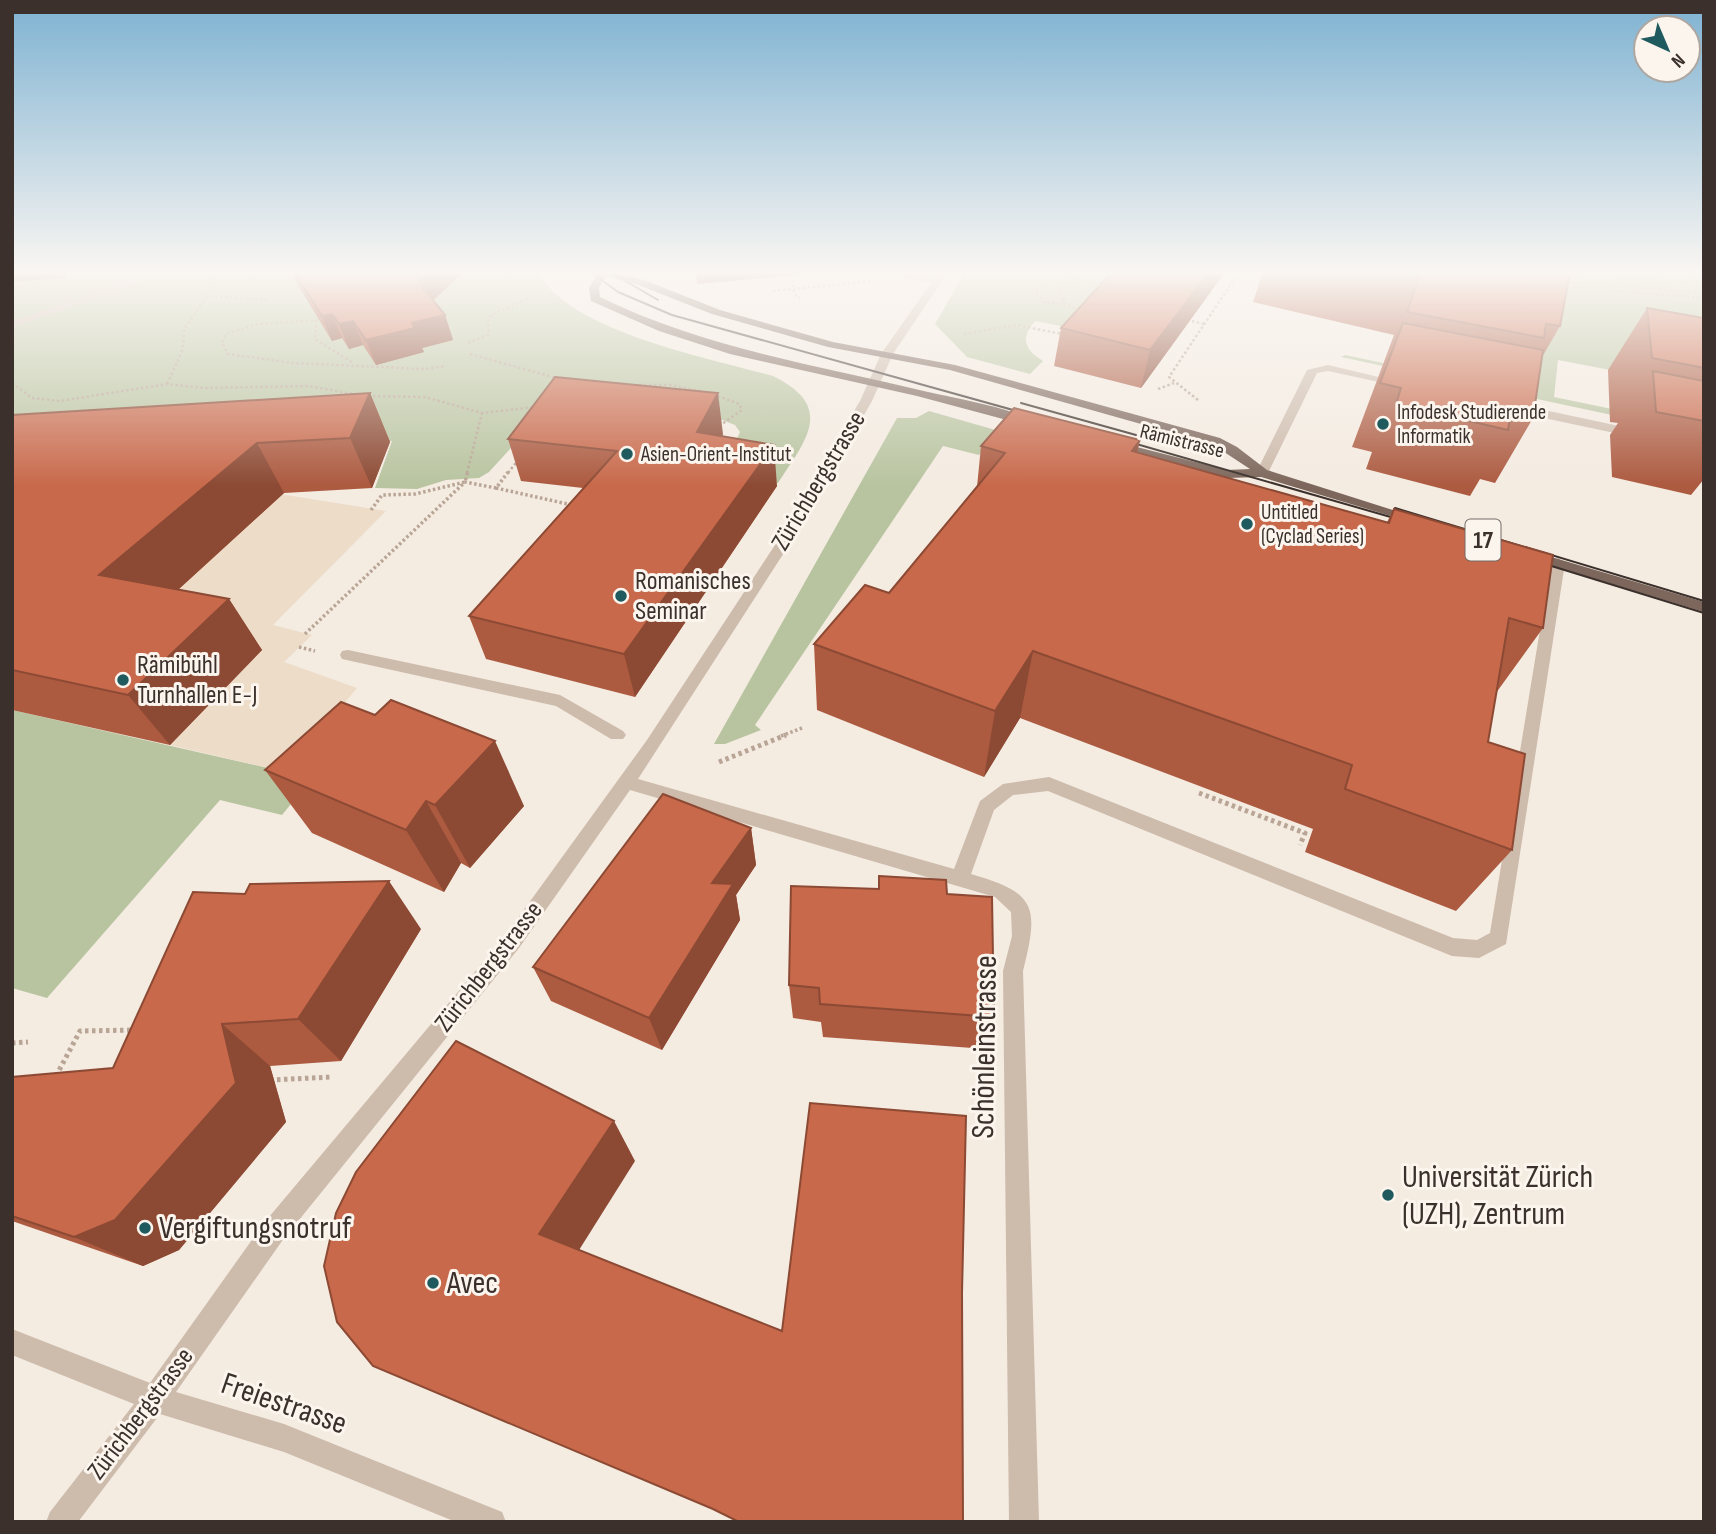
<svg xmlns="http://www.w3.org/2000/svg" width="1716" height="1534" font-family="'Sofia Sans Condensed',sans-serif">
<rect width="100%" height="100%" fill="#f4ebe1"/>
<g fill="#b8c4a0">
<path d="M12 272H539C566 331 713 359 773 376 836 407 806 440 778 483L721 474 740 432 735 425 704 413 530 427 489 472 479 478 446 480 417 489 375 488 392 441 12 466Z"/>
<path d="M965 272H1123L1071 328 1035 321C1021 337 1023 349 1043 361L1030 374 967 357 935 324Z"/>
<polygon points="1431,272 1704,272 1704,388 1558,360 1554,397 1641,415 1640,421 1341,357 1345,355 1520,392"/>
<polygon points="929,411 999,431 979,455 943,446 755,725 761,730 725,744 714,744 897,418 916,418"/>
<polygon points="12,710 312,778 282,815 220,800 47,998 12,988"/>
</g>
<polygon fill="#ecdcc8" points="261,491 386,511 273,625 312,635 284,662 357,688 286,772 170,745 261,650 12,545"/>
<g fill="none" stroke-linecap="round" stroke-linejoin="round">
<g stroke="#b9a596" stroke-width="2.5" stroke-dasharray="2.5 2.5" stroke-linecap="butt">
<polyline points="199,272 212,280 207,296 269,300"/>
<polyline points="1069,272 1074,280 1060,290 1065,304 1082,312"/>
<polyline points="1622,272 1704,278"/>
<polyline points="1566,273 1642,279 1667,290"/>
<polyline points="793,275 794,294 800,298"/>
<polyline points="1624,279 1615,286 1704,293"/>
<polyline points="1646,279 1704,284"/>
<polyline points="1074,280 1104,284"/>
<polyline points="1564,282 1615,286"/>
<polyline points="1562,286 1704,298"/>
<polyline points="773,291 872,281"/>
<polyline points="1065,304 1044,302 1036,293 1046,281 1070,281"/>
<polyline points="316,320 315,339 353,363"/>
<polyline points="323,320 258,324 226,334 222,343 228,354 293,363 425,369 445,366"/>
<polyline points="1187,320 1204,324"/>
<polyline points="964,334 1017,325 1062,334"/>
<polyline points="468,343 489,334 488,319 492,315 528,299"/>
<polyline points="470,354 560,379"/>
<polyline points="12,383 32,398 60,401 167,384 204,388 308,386 359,395"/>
<polyline points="167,384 182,351 185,328 207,296"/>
<polyline points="634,385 670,385 705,392"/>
<polyline points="1158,389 1174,383"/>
<polyline points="713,394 739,404 742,410 722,424"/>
<polyline points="368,396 425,397 482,413 535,407"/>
<polyline points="1198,400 1169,377 1239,272"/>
<polyline points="467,473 482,413"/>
<polyline points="508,473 519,459"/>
</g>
<g stroke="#b9a596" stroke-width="3.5" stroke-dasharray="2.5 2.5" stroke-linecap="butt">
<polyline points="496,488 572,505"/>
<polyline points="371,510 382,495 415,494 465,482 468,471"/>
<polyline points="305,634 465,482 496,488 509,471"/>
<polyline points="299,647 315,651"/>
<polyline points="781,736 802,728"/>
</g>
<g stroke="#b9a596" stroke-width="5" stroke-dasharray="3.5 3.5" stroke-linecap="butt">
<polyline points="719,762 786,735"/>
<polyline points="1199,793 1305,833 1300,845"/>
<polyline points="12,1043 28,1042"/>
<polyline points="56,1076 80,1031 136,1030"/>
<polyline points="270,1080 332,1077"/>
</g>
<g fill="#cdbbac" fill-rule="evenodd">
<polygon points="154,272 167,272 12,328 12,321"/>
<path d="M898 272H910L934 277 938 272H948L893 354 872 401 789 545 638 779 954 869 980 801 1003 784 1049 777 1453 938 1477 940 1490 933 1551 563 1558 558 1565 563 1506 944 1479 958 1452 956 1048 791 1013 795 994 810 971 874C1037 893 1039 907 1023 971L1039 1522H1009L1003 971 1012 936 1011 912 995 897 630 790 519 948 282 1241 176 1392 284 1424 502 1512 506 1522H456L284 1452 160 1414 78 1522H46L50 1512 134 1404 12 1355V1329L150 1383 264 1223 505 936 647 740 775 545 860 401 881 354 931 283 909 279Z"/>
<polygon points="1328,365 1408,384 1402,387 1328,371 1317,373 1268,473 1262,477 1257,476 1256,473 1307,370"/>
<polygon points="1511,403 1638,430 1644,434 1638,438 1507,410 1507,404"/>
<polygon points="348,650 560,695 623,731 626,735 623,739 611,739 556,706 342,659 340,655 342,651"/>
</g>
<g fill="#7d675c" fill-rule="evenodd">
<path d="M595 272H610L644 280 720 310 833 342 955 365 1220 438 1237 447 1267 470 1421 519 1414 523 1261 477 1227 478 1113 449V443L1117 442 1227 470 1250 469 1212 444 950 370 828 347 712 314 636 284 606 276 599 288 600 297C704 348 816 365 928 392 951 397 1020 410 1035 422L1029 426 917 396 730 354 659 331 591 301 589 288 597 274Z"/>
<polygon points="1531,551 1704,602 1704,612 1526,558 1526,552"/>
</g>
<g stroke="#3b302b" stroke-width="2">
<polyline points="591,272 618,292 672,315 1031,415"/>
<polyline points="610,272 658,300"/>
<polyline points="1021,403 1136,435"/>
<polyline points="1119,439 1408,522"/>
<polyline points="1395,508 1704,601"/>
<polyline points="1532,560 1704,613"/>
</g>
</g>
<g fill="#ac5a40">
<polygon points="290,272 464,272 433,300 445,315 453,340 422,348 424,352 376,365 363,345 349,349 342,338 332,341"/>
<polygon points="1225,272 1141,388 1054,366 1061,328"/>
<polygon points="1263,272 1570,272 1560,326 1541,359 1533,418 1495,483 1480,479 1470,496 1366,469 1372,452 1352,447 1394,335 1253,302"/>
<polygon points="1647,308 1704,318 1704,479 1691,495 1612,477 1610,435 1618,423 1610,422 1608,370"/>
<polygon points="370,393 390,442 372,488 284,493 178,590 229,599 262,650 170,745 12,710 12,415"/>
<polygon points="723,434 722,436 777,486 635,697 486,659 469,616 583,488 521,481 508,439"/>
<polygon points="1140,440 1137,453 1387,522 1394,509 1543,628 1496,693 1488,742 1512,850 1456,911 1305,852 1313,829 1020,718 984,777 817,710 814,644 889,593 977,487 981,446"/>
<polygon points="375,715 524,806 470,868 461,863 444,892 312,833 265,770"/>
<polygon points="751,828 756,865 736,895 740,920 662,1050 551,1001 533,967"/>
<polygon points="879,876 947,894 994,1017 986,1049 823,1037 821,1022 793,1018 789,985 879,889"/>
<polygon points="421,929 341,1061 270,1066 286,1122 179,1250 143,1266 12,1221 12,1077 113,1068"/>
</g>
<g fill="#8c4a34">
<polygon points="12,272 70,272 65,278 12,282"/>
<polygon points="430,272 464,272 427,306 418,282"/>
<polygon points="696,272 831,272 697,284"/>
<polygon points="1209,272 1225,272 1141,388 1150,350"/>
<polygon points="332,314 342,338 332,341 322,316"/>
<polygon points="445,315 453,340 422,348 424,352 376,365 366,340 412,323"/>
<polygon points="353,321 363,345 349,349 339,324"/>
<polygon points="370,393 390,442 372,488 350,438"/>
<polygon points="718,393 723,434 703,474 697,432"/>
<polygon points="1140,440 1124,505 1132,451"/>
<polygon points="257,443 284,493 138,626 99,575"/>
<polygon points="774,445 777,486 635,697 624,654"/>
<polygon points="229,599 262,650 170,745 128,695"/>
<polygon points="1033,651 1020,718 984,777 995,711"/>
<polygon points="495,741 524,806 470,868 435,805"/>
<polygon points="426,801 461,863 444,892 406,830"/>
<polygon points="751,828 756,865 736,895 740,920 662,1050 649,1018 712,883"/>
<polygon points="389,881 421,929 341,1061 298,1019"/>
<polygon points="222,1024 270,1066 286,1122 179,1250 143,1266 74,1237"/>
<polygon points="614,1121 635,1161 569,1266 539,1234"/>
</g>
<g fill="#c8694b" stroke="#8c4a34" stroke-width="2">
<polygon points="294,272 430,272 418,282 445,315 412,323 415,328 366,340 353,321 339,324 332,314 322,316"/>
<polygon points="1112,272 1209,272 1150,350 1061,328"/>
<polygon points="1405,272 1570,272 1560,326 1546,324 1544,338 1407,312 1420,275"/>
<polygon points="1647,308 1704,318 1704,368 1652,358"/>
<polygon points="1403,323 1543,350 1533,418 1511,413 1508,430 1396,404 1401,388 1380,383"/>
<polygon points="1653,371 1704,381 1704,421 1656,412"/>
<polygon points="555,377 718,393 697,432 774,445 624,654 469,616 617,451 508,439"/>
<polygon points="370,393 350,438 257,443 99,575 229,599 128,695 12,670 12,415"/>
<polygon points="1014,408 1140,440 1132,451 1389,523 1394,509 1553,555 1543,628 1509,618 1488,742 1525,754 1512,850 1345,789 1352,765 1033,651 995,711 814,644 865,585 889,593 1005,453 981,446"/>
<polygon points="391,700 495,741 435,805 426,801 406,830 265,770 341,702 375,715"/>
<polygon points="663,794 751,828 712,883 733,884 649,1018 533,967"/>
<polygon points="879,876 946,880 947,894 992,897 994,1017 820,1004 819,988 789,985 791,886 879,889"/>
<polygon points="389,881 298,1019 222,1024 236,1083 115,1220 74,1237 12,1216 12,1077 113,1068 193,892 245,894 250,884"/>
<polygon points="456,1041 614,1121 539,1234 782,1331 810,1103 966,1116 962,1293 963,1522 739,1522 713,1509 373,1366 337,1322 324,1266 336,1213 356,1172"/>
</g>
<linearGradient id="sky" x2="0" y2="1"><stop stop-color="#7eb2d2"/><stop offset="0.56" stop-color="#faf6f2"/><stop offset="1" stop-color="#faf6f2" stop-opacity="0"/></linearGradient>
<rect width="1716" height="486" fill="url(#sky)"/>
<g fill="#1f5a5e" stroke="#fbf5ee" stroke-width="2.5">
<circle cx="1383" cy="424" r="7"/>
<circle cx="627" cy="454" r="7"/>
<circle cx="1247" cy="524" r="7"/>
<circle cx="621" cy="596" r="7"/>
<circle cx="123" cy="680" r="7"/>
<circle cx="1388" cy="1195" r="7"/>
<circle cx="145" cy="1228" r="7"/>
<circle cx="433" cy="1283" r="7"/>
</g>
<g text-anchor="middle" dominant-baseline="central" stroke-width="6" stroke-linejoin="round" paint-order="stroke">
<g font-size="21" fill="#3b302b" stroke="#fbf5ee" text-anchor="start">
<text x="1397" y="412">Infodesk Studierende<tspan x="1397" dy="24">Informatik</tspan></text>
<text x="641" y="454">Asien-Orient-Institut</text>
<text x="1261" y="512">Untitled<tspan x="1261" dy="24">(Cyclad Series)</tspan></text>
</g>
<g font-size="21" fill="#3b302b" stroke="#fbf5ee">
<text transform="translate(1182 441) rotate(14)">Rämistrasse</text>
</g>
<rect fill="#fbf5ee" stroke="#756b66" stroke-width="2" x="1465.5" y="519.5" width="35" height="41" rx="5"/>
<g font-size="24" font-weight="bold" fill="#3b302b">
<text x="1483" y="540">17</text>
</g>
<g font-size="26" fill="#3b302b" stroke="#fbf5ee">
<text transform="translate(819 481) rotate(-59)">Zürichbergstrasse</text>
<text transform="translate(489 967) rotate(-52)">Zürichbergstrasse</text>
<text transform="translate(141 1414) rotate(-53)">Zürichbergstrasse</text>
</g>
<g font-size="26" fill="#3b302b" stroke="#fbf5ee" text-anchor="start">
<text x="635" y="581">Romanisches<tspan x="635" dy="30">Seminar</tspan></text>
<text x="137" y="665">Rämibühl<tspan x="137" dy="30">Turnhallen E-J</tspan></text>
</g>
<g font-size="32" fill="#3b302b" stroke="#fbf5ee">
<text transform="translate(985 1047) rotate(-89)">Schönleinstrasse</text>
<text transform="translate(284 1404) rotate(19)">Freiestrasse</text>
</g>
<g font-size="32" fill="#3b302b" stroke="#fbf5ee" text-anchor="start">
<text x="1402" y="1177">Universität Zürich<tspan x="1402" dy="37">(UZH), Zentrum</tspan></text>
<text x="159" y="1228">Vergiftungsnotruf</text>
<text x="447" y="1283">Avec</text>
</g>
</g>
<rect width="1716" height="1534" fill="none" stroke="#3b302b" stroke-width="28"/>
<g transform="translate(1667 49) rotate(136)"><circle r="33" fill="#fbf5ee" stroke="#aea6a0" stroke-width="2"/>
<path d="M0-5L12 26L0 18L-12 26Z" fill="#1f5a5e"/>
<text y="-10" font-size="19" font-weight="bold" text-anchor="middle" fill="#3b302b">N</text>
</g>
</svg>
